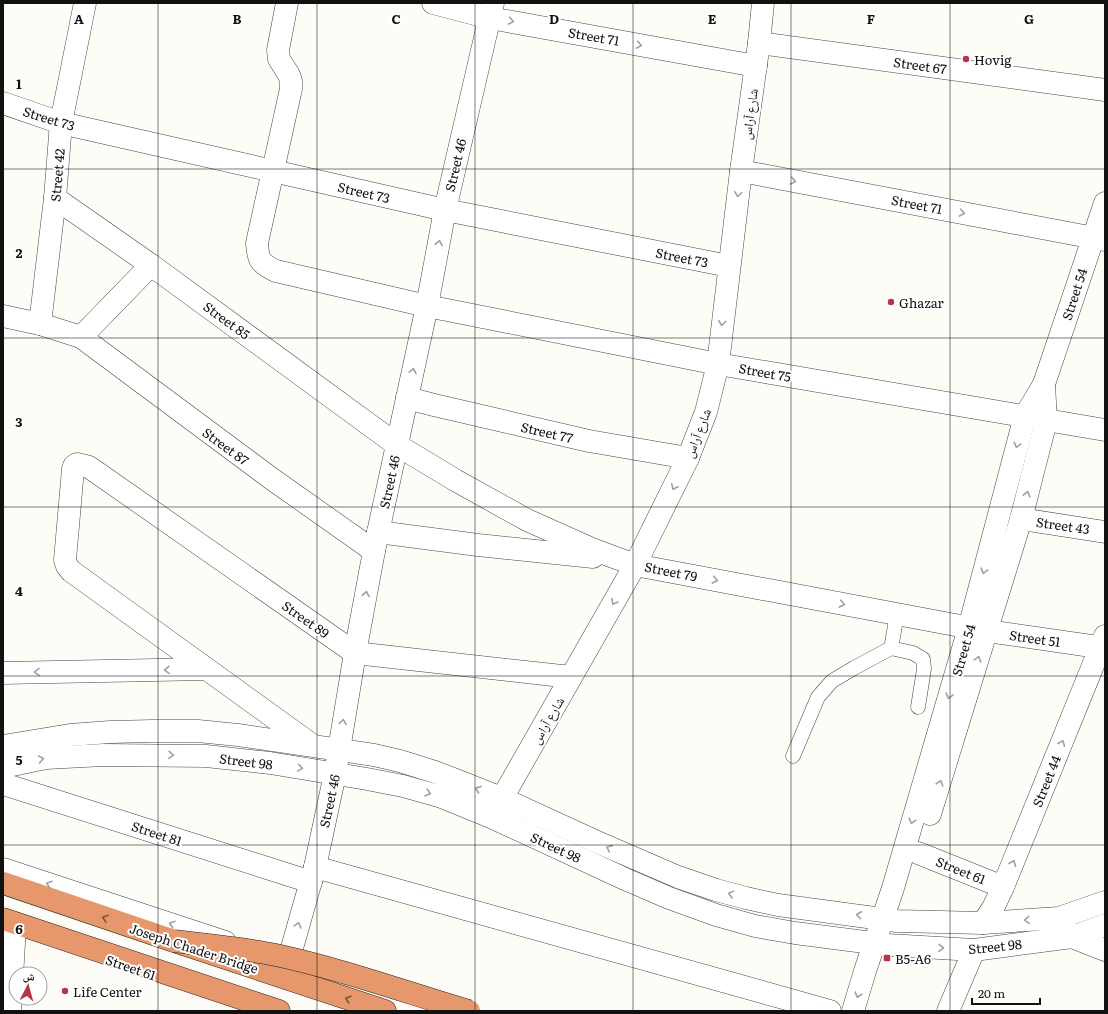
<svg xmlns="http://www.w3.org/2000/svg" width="1108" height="1014" font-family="Literata,'Noto Naskh Arabic',serif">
<rect width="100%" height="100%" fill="#fefcf6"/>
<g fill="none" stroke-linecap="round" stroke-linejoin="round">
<g stroke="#444" stroke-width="15">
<g id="service">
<polyline points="897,614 892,643 893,647 895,649 913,653 923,659 924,669 918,707"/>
<polyline points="793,756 818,697 832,681 854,668 893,647"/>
</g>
</g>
<g stroke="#444" stroke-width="23">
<g id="minor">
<path d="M287 3 278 50 279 59 289 75 291 81V89L257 243C258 261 261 264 276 271L427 306 718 364 1105 430"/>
<polyline points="433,3 490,18 756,66"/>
<polyline points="759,43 1105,90"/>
<polyline points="3,103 61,123 273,171 445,210 729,266"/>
<polyline points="741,171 1105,240"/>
<polyline points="55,198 151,265 397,445 455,480 527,520 592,549 635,565 987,631 1105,648"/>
<polyline points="3,316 40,324 81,337 272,479 374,551"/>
<polyline points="40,324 55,198 61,123 85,3"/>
<polyline points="81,337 151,265"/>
<polyline points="407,398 434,405 589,441 688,458"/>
<polyline points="1021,519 1105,532"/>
<polyline points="378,532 478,545 593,557"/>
<polyline points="3,673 206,669"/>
<polyline points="312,745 71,571 67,566 65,560 73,469 74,466 77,464 89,467 355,653 571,677"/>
<polyline points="3,784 311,882"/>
<polyline points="493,814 635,565 688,458 706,412 718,364 741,171 759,43 763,3"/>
<polyline points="918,853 1003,887"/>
<polyline points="315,867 830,1011"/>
<polyline points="983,923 993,908 1003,887 1105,636"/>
<polyline points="288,962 315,867 335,774 355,653 374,551 427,306 445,210 493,3"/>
<polyline points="10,1011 15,926"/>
<polyline points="948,1011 974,950"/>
</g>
</g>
<g stroke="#444" stroke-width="23">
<g id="tertiary">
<polyline points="3,746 70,735 110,732 152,731 198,731 238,735 374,755 400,761 435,772 466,784 501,798 597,842 678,877 716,890 746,898 778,905 897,921 983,923 1059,918 1105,902"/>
<polyline points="3,767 46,758 103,755 206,756 270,763 367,779 403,786 442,797 491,817 625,879 669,898 716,915 755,926 795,933 888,945 974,950 1072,937 1105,925"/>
<polyline points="930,814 1021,519 1046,421 1044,384"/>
<polyline points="3,869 225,942"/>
<polyline points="1068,931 1072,937 1105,950"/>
<polyline points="853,1011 865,971 893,888 969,628 1025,416 1044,384 1105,203"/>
</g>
</g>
<g stroke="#222" stroke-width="23">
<g id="motorway">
<polyline points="3,883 174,941 385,1011"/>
<polyline points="3,919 279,1011"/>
</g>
</g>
<use href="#service" stroke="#fff" stroke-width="14"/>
<use href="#minor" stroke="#fff" stroke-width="22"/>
<use href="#tertiary" stroke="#fff" stroke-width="22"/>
<use href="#motorway" stroke="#e6976b" stroke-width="22"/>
<g stroke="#222" stroke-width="23" stroke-linecap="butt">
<path id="motorway-bridge" d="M174 941C208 945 243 948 276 955 341 969 405 992 469 1011"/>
</g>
<use href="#motorway-bridge" stroke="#e6976b" stroke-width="22"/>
</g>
<defs><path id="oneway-chevron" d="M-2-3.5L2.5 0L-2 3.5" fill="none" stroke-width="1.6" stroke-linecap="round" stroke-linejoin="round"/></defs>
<g stroke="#a0a0a0">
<use href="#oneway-chevron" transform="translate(511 21) rotate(10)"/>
<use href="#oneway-chevron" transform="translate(639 45) rotate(10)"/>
<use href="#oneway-chevron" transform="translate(793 181) rotate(11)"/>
<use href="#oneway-chevron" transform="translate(738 194) rotate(97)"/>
<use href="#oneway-chevron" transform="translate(962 213) rotate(11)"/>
<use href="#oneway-chevron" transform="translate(439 243) rotate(-79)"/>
<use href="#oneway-chevron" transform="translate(722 323) rotate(97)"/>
<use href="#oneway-chevron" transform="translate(413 371) rotate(-78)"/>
<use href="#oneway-chevron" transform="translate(1017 445) rotate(105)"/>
<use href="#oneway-chevron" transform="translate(674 487) rotate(116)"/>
<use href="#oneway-chevron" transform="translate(1027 494) rotate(-76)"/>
<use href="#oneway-chevron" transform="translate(984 571) rotate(105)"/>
<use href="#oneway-chevron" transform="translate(715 580) rotate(11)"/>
<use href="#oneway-chevron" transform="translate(366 594) rotate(-79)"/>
<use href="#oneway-chevron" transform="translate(614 602) rotate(120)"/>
<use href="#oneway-chevron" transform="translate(842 604) rotate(11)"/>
<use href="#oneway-chevron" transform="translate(978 659) rotate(-73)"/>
<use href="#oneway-chevron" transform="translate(167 670) rotate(179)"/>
<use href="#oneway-chevron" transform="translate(37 672) rotate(179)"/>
<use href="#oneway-chevron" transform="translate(949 696) rotate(106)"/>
<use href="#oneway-chevron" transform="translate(343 722) rotate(-81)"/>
<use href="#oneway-chevron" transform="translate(1062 743) rotate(-68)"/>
<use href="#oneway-chevron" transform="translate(171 755) rotate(2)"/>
<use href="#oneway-chevron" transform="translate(41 759) rotate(-10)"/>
<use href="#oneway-chevron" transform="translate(300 768) rotate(9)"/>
<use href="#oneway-chevron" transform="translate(940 783) rotate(-73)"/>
<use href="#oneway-chevron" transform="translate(478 789) rotate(-158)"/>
<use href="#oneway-chevron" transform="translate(428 793) rotate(16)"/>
<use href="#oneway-chevron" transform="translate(912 821) rotate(106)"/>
<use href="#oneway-chevron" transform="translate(609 848) rotate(-156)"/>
<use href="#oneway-chevron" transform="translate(1013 863) rotate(-68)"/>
<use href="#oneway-chevron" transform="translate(49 884) rotate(-162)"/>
<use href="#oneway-chevron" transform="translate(731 894) rotate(-165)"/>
<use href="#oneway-chevron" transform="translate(859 915) rotate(-173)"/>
<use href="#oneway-chevron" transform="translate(1027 920) rotate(176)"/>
<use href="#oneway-chevron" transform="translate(172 924) rotate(-162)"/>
<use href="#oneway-chevron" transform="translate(298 925) rotate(-74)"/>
<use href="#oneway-chevron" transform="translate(941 948) rotate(3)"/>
<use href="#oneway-chevron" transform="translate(858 995) rotate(106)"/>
</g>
<g stroke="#7c543e">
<use href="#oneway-chevron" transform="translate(105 918) rotate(-161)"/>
<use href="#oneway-chevron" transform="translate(348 999) rotate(-162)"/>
</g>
<path fill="none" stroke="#111" stroke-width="1" stroke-opacity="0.55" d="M158 3V1011M317 3V1011M475 3V1011M633 3V1011M791 3V1011M950 3V1011M3 169H1105M3 338H1105M3 507H1105M3 676H1105M3 845H1105"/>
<g fill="#b53549" stroke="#fff" stroke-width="1.5">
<circle cx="966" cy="59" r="4"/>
<circle cx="891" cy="302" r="4"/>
<rect x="883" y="954" width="8" height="8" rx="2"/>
<circle cx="65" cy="991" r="4"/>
</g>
<g text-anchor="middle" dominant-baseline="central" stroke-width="4" stroke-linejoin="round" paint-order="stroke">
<g font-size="13" fill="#111" stroke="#fff">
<text transform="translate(594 36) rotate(10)">Street 71</text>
<text transform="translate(920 65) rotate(8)">Street 67</text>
<text transform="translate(749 114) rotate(-82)">شارع آراس</text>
<text transform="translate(49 118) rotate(17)">Street 73</text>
<text transform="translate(455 165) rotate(-77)">Street 46</text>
<text transform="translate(57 175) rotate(-85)">Street 42</text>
<text transform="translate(364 192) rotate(13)">Street 73</text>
<text transform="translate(917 204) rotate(11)">Street 71</text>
<text transform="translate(682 257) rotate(11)">Street 73</text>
<text transform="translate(1074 294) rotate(-72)">Street 54</text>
<text transform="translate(227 320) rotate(36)">Street 85</text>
<text transform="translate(765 372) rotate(10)">Street 75</text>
<text transform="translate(547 432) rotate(13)">Street 77</text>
<text transform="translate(697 433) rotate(-69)">شارع آراس</text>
<text transform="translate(226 446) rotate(36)">Street 87</text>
<text transform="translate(389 482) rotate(-78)">Street 46</text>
<text transform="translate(1063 525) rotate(8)">Street 43</text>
<text transform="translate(671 571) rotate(11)">Street 79</text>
<text transform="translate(306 619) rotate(35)">Street 89</text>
<text transform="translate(1035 638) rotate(8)">Street 51</text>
<text transform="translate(963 650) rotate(-74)">Street 54</text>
<text transform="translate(547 720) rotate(-60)">شارع آراس</text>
<text transform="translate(246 761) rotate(7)">Street 98</text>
<text transform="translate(1046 781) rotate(-68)">Street 44</text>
<text transform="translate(329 801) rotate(-78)">Street 46</text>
<text transform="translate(157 833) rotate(18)">Street 81</text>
<text transform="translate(556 847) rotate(25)">Street 98</text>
<text transform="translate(961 870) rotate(22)">Street 61</text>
<text transform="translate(995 946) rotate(-6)">Street 98</text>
<text transform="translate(194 948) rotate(18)">Joseph Chader Bridge</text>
<text transform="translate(131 967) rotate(19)">Street 61</text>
</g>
<g font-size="13" fill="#111" stroke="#fff" text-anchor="start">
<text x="974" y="59">Hovig</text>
<text x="899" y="302">Ghazar</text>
<text x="895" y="958">B5-A6</text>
<text x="73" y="991">Life Center</text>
</g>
</g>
<g font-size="13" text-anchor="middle" font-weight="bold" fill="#111" stroke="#fff" stroke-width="4" stroke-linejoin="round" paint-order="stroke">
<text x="79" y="24">A</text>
<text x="237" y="24">B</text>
<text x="396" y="24">C</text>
<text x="554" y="24">D</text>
<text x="712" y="24">E</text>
<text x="871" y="24">F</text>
<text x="1029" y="24">G</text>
<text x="19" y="89">1</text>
<text x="19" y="258">2</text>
<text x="19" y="427">3</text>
<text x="19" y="596">4</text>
<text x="19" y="765">5</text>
<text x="19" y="934">6</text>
</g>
<rect width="1108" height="1014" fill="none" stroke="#111111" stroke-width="8"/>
<g transform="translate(28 986) rotate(6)"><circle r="19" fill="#ffffff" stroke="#a0a0a0"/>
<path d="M0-3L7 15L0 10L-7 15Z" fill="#b53549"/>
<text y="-6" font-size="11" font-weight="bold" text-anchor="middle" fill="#111111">ش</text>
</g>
<path d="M972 998v6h68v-6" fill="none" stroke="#111111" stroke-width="2"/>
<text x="978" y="998" font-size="12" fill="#111111" stroke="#ffffff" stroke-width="3" paint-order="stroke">20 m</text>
</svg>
